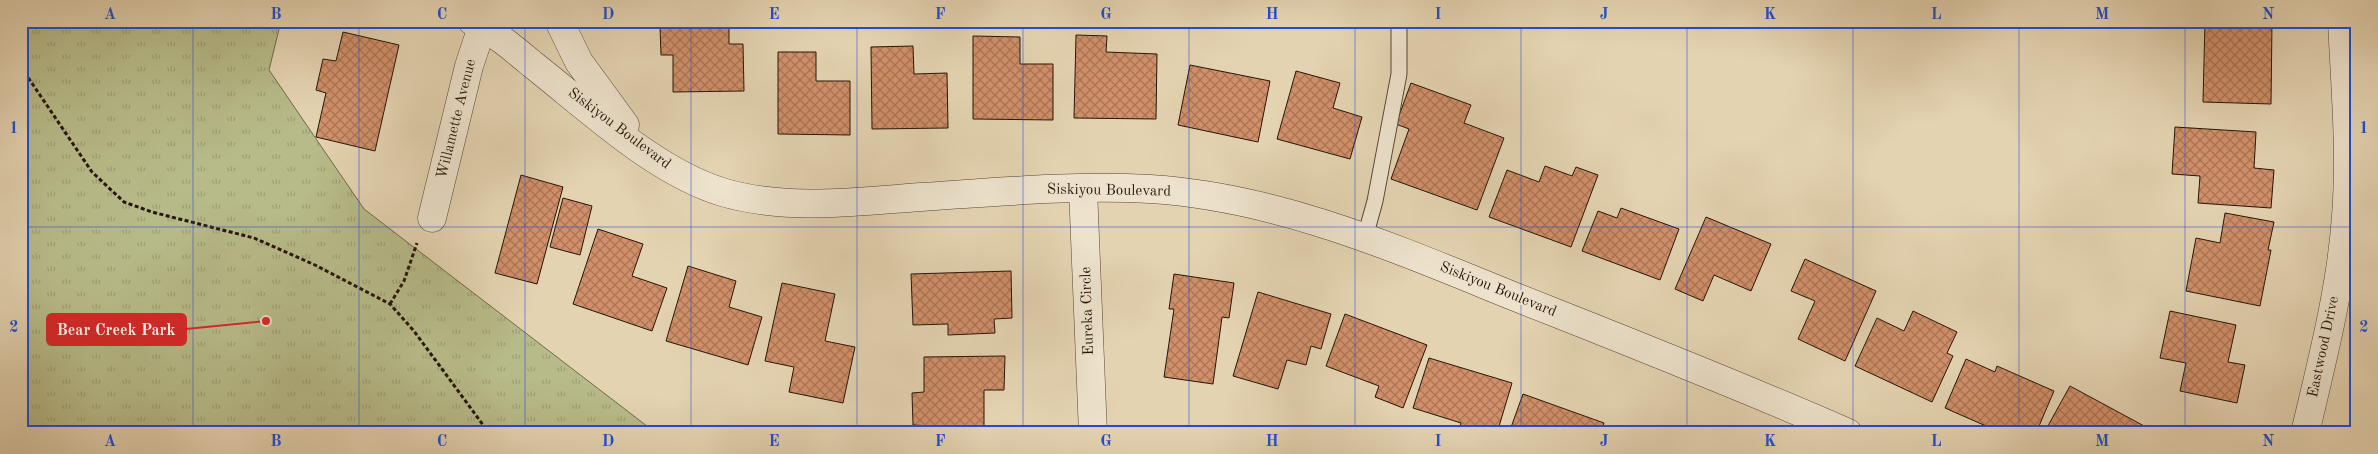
<svg xmlns="http://www.w3.org/2000/svg" width="2378" height="454" font-family="'Old Standard TT',serif">
<defs>
<pattern id="grass-tufts" width="24" height="20" patternUnits="userSpaceOnUse" patternTransform="scale(1.25)"><rect width="24" height="20" fill="#b7bb89"/><path d="M3 7l-1-3M5 7V3M7 7l1-3M15 17l-1-3M17 17v-4M19 17l1-3" fill="none" stroke="#9da075"/></pattern>
<pattern id="building-cross-hatch" width="8" height="8" patternUnits="userSpaceOnUse" patternTransform="scale(1.25)"><rect width="8" height="8" fill="#d19069"/><path d="M0 0l8 8M0 8l8-8" fill="none" stroke="#a97455"/></pattern>
</defs>
<rect width="100%" height="100%" fill="#e4d3b1"/>
<filter id="stains"><feTurbulence type="fractalNoise" baseFrequency=".004" numOctaves="4"/><feColorMatrix values="0 0 0 0 .2 0 0 0 0 .09 0 0 0 0 .02 0 0 0 .5 -.17"/></filter>
<radialGradient id="worn" r=".72"><stop offset=".6" stop-color="#630" stop-opacity="0"/><stop offset="1" stop-color="#630" stop-opacity=".3"/></radialGradient>
<polygon fill="url(#grass-tufts)" stroke="#6e6849" points="21,21 281,21 269,70 364,209 656,433 21,433"/>
<g fill="url(#building-cross-hatch)" stroke="#261509">
<polygon points="2205,21 2272,22 2271,104 2203,102"/>
<polygon points="729,26 729,44 743,44 744,91 673,92 673,55 661,55 660,27"/>
<polygon points="343,32 399,45 375,151 316,137 326,93 316,90 323,59 336,61"/>
<polygon points="1076,35 1107,36 1106,52 1157,54 1156,119 1074,118"/>
<polygon points="973,36 1020,37 1020,64 1053,64 1053,120 973,119"/>
<polygon points="913,46 914,74 947,73 948,128 872,129 871,47"/>
<polygon points="778,52 816,52 816,81 850,81 850,135 778,134"/>
<polygon points="1190,65 1270,81 1258,142 1178,125"/>
<polygon points="1296,71 1340,83 1333,108 1362,117 1350,159 1277,139"/>
<polygon points="1411,83 1471,105 1464,123 1504,138 1477,210 1391,179 1409,129 1396,124"/>
<polygon points="2175,127 2256,132 2254,168 2274,170 2271,208 2198,203 2200,176 2172,174"/>
<polygon points="1545,166 1572,176 1576,167 1598,175 1571,247 1489,217 1507,170 1539,182"/>
<polygon points="521,175 563,187 537,284 495,273"/>
<polygon points="563,198 592,206 580,255 550,247"/>
<polygon points="1621,208 1679,229 1660,280 1582,251 1598,211 1617,218"/>
<polygon points="2225,213 2274,222 2268,250 2271,250 2260,306 2186,291 2196,238 2220,243"/>
<polygon points="1706,217 1771,244 1751,291 1714,275 1703,301 1675,289"/>
<polygon points="598,229 643,244 632,276 667,288 652,331 573,304"/>
<polygon points="1805,259 1876,291 1845,361 1798,339 1815,301 1791,291"/>
<polygon points="688,266 736,281 729,307 762,317 748,365 666,341"/>
<polygon points="1011,271 1012,318 994,319 995,333 948,335 948,324 913,325 911,274"/>
<polygon points="1174,274 1234,283 1229,318 1222,317 1213,384 1164,377 1174,309 1169,309"/>
<polygon points="782,283 835,294 825,341 855,347 843,403 789,392 794,367 765,361"/>
<polygon points="1258,292 1331,314 1321,349 1311,346 1306,365 1287,360 1278,389 1233,376"/>
<polygon points="1913,311 1957,332 1947,353 1953,356 1932,402 1855,366 1877,318 1904,331"/>
<polygon points="2170,311 2236,325 2228,362 2245,365 2237,403 2180,391 2186,363 2160,358"/>
<polygon points="1345,314 1427,345 1403,408 1375,397 1379,386 1326,366"/>
<polygon points="1005,356 1004,390 984,390 984,433 930,433 930,426 913,425 912,393 924,392 924,357"/>
<polygon points="1429,358 1512,383 1497,433 1458,433 1461,423 1413,408"/>
<polygon points="1966,359 1995,372 1997,366 2054,391 2036,433 2002,433 1945,408"/>
<polygon points="2070,386 2146,427 2143,433 2044,433"/>
<polygon points="1523,394 1604,423 1601,433 1509,433"/>
<polygon points="1611,426 1633,433 1609,433"/>
<polygon points="2179,426 2194,433 2177,433"/>
</g>
<g fill="none" stroke-linecap="round" stroke-linejoin="round">
<g stroke="#564433" stroke-width="17">
<polyline id="service" points="1365,237 1375,201 1399,74 1399,21"/>
</g>
<g stroke="#564433" stroke-width="29">
<g id="minor">
<polyline points="1083,189 1093,433"/>
<polyline points="432,218 469,66 482,27"/>
<path d="M2305 433C2322 361 2341 289 2346 216 2351 151 2345 86 2342 21"/>
</g>
</g>
<g stroke="#564433" stroke-width="29">
<g id="tertiary">
<path d="M472 21C494 32 513 48 532 64 588 108 654 171 722 192 786 211 855 202 921 197 997 192 1074 185 1150 189 1280 197 1399 250 1518 298 1629 342 1739 385 1848 433"/>
<polyline points="559,21 579,62 625,125"/>
</g>
</g>
<g stroke="#261509" stroke-width="3" stroke-dasharray="4 2.5" stroke-linecap="butt">
<polyline points="21,67 92,172 124,202 152,212 254,238 315,265 390,304 414,331 489,433"/>
<polyline points="390,304 404,281 417,243"/>
</g>
<use href="#service" stroke="#ede2cc" stroke-width="15"/>
<use href="#minor" stroke="#ede2cc" stroke-width="28"/>
<use href="#tertiary" stroke="#ede2cc" stroke-width="28"/>
</g>
<path fill="none" stroke="#1d4ed8" stroke-width="1" stroke-opacity="0.55" d="M193 21V433M359 21V433M525 21V433M691 21V433M857 21V433M1023 21V433M1189 21V433M1355 21V433M1521 21V433M1687 21V433M1853 21V433M2019 21V433M2185 21V433M21 227H2357"/>
<g text-anchor="middle" dominant-baseline="central" stroke-width="4" stroke-linejoin="round" paint-order="stroke">
<g font-size="15" fill="#261509" stroke="#ede2cc">
<text transform="translate(457 119) rotate(-76)">Willamette Avenue</text>
<text transform="translate(619 129) rotate(37)">Siskiyou Boulevard</text>
<text transform="translate(1109 191) rotate(1)">Siskiyou Boulevard</text>
<text transform="translate(1498 290) rotate(22)">Siskiyou Boulevard</text>
<text transform="translate(1088 311) rotate(-92)">Eureka Circle</text>
<text transform="translate(2324 347) rotate(-78)">Eastwood Drive</text>
</g>
</g>
<path fill="none" stroke="#d62828" stroke-width="2" d="M266 321L186 329"/>
<circle fill="#d62828" stroke="#ede2cc" stroke-width="2" cx="266" cy="321" r="5"/>
<rect fill="#d62828" stroke="#d62828" stroke-width="2" x="47" y="314" width="139" height="31" rx="5"/>
<g font-size="16" text-anchor="middle" font-weight="bold" fill="#fff">
<text x="116" y="335">Bear Creek Park</text>
</g>
<rect width="2378" height="454" fill="none" stroke="#e4d3b1" stroke-width="55"/>
<rect x="28" y="28" width="2322" height="398" fill="none" stroke="#1d4ed8" stroke-width="2"/>
<g font-size="16" text-anchor="middle" font-weight="bold" fill="#1d4ed8">
<text x="110" y="19">A</text>
<text x="276" y="19">B</text>
<text x="442" y="19">C</text>
<text x="608" y="19">D</text>
<text x="774" y="19">E</text>
<text x="940" y="19">F</text>
<text x="1106" y="19">G</text>
<text x="1272" y="19">H</text>
<text x="1438" y="19">I</text>
<text x="1604" y="19">J</text>
<text x="1770" y="19">K</text>
<text x="1936" y="19">L</text>
<text x="2102" y="19">M</text>
<text x="2268" y="19">N</text>
<text x="14" y="133">1</text>
<text x="2364" y="133">1</text>
<text x="14" y="332">2</text>
<text x="2364" y="332">2</text>
<text x="110" y="446">A</text>
<text x="276" y="446">B</text>
<text x="442" y="446">C</text>
<text x="608" y="446">D</text>
<text x="774" y="446">E</text>
<text x="940" y="446">F</text>
<text x="1106" y="446">G</text>
<text x="1272" y="446">H</text>
<text x="1438" y="446">I</text>
<text x="1604" y="446">J</text>
<text x="1770" y="446">K</text>
<text x="1936" y="446">L</text>
<text x="2102" y="446">M</text>
<text x="2268" y="446">N</text>
</g>
<rect width="100%" height="100%" filter="url(#stains)"/>
<rect width="100%" height="100%" fill="url(#worn)"/>
</svg>
